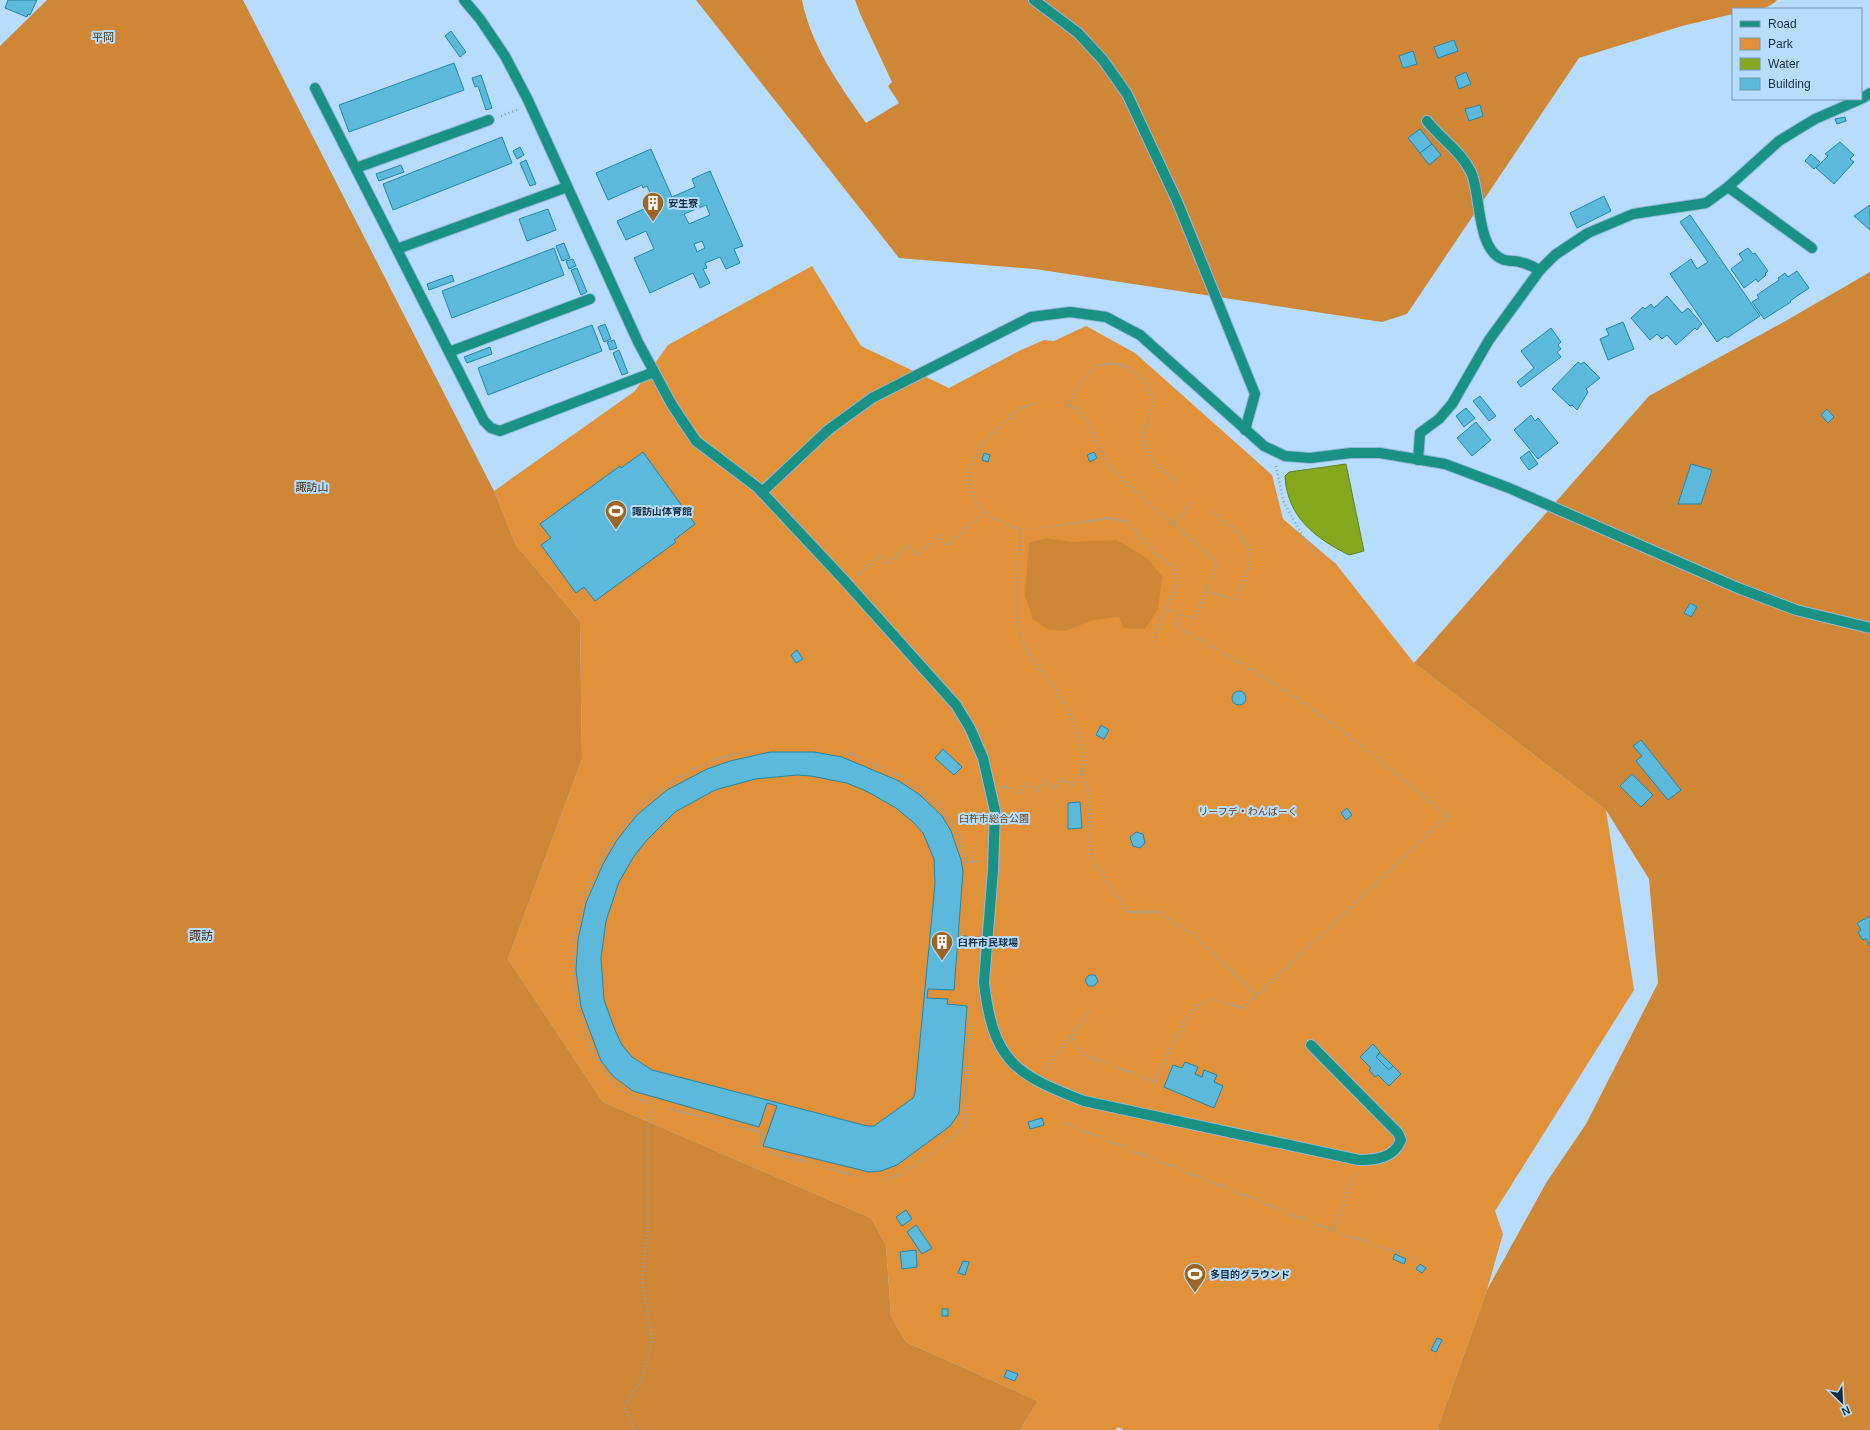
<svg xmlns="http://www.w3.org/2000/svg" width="1870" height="1430" font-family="Arial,'Noto Sans JP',sans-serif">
<rect width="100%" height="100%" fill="#b7dcfc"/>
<polygon fill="#e1913a" points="812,266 861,346 949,388 1021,350 1044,340 1054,341 1086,326 1135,353 1272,475 1283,519 1336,564 1414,663 1606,810 1634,990 1495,1211 1503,1234 1487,1290 1437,1430 1124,1430 1118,1427 1115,1430 1020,1430 1038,1401 906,1342 891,1316 886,1245 871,1218 603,1102 508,959 582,759 580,621 516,545 494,491 635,391 668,345"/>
<g fill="#cf8637">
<polygon points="47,0 243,0 494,491 516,545 580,621 582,759 508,959 603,1102 871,1218 886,1245 891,1316 906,1342 1038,1401 1020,1430 0,1430 0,46"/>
<path d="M696 0H802C811 46 840 86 866 123L899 103 888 86 892 82 861 16 855 0H1777C1767 12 1747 9 1733 9V14L1682 26 1579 58 1407 314 1382 322 1035 269 899 258Z"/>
<polygon points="1870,272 1870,1430 1437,1430 1487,1290 1546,1183 1586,1124 1658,983 1649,879 1606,810 1414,663 1649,396 1782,323"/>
<polygon points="1046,538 1071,542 1117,540 1147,558 1162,576 1158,609 1145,629 1124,628 1119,617 1092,620 1066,631 1049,630 1033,619 1025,596 1029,543"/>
</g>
<path fill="#84a91e" stroke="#628429" d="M1346 464 1364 551 1349 555C1315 538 1287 517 1285 476L1289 472Z"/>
<g fill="#5db9db" stroke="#2488a8" fill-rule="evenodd">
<polygon points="8,0 37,0 30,15 28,14 27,17 5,8"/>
<polygon points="451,31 466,52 460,57 445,36"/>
<polygon points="1454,40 1458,51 1438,58 1434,47"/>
<polygon points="1413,51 1417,64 1403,68 1399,56"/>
<polygon points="454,63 464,90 349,132 339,105"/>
<polygon points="1466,72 1471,84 1459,89 1455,77"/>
<polygon points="481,75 492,108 486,110 478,86 475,87 472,78"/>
<polygon points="1480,105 1483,116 1469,121 1465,109"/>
<polygon points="1845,117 1846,121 1837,124 1835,119"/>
<polygon points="1420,129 1432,144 1420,153 1408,138"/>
<polygon points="502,137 512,163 393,210 383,184"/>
<polygon points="1840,142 1854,155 1850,159 1854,162 1834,184 1816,168 1828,156 1825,154"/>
<polygon points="1432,144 1441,155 1429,165 1420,153"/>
<polygon points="520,147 524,155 517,159 513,151"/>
<path d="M651 149 672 197 695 187 692 179 710 171 743 246 734 249 740 263 726 269 720 257 705 263 707 268 703 269 710 283 700 288 693 273 650 293 634 258 654 249 646 231 626 240 617 221 655 204 647 186 643 188 642 185 608 200 596 173ZM706 205 710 215 689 224 684 214ZM702 241 705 248 697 252 694 244Z"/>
<polygon points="1811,154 1820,162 1814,169 1805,161"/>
<polygon points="526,160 536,184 530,186 520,163"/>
<polygon points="401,165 404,172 379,181 376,174"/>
<polygon points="1604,196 1611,211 1577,228 1570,213"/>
<polygon points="1870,205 1870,230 1854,216"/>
<polygon points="548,209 556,230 527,241 519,219"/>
<polygon points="1690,215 1760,316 1727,338 1725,336 1717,342 1670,274 1691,259 1697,269 1708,262 1680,222"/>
<polygon points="564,243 570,258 562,261 556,246"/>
<polygon points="554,248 564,275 452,318 442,291"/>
<polygon points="1748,248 1753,254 1755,253 1768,271 1765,274 1766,275 1758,282 1756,279 1744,288 1731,269 1743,260 1739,254"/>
<polygon points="573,259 576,266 569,269 566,261"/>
<polygon points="577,268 587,292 581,295 571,270"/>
<polygon points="1797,271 1809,288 1790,301 1791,302 1764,319 1752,302 1759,298 1757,295 1779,280 1778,278 1785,273 1788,277"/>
<polygon points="452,275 454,281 429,290 427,284"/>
<polygon points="1667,296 1682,313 1688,308 1702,324 1697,330 1695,328 1676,345 1667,335 1662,339 1657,334 1650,340 1631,318 1643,307 1645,309 1651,304 1654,308"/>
<polygon points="1623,322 1634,349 1608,360 1600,339 1609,335 1606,329"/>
<polygon points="605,324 611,339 604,342 598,327"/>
<polygon points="592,325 602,351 488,395 478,368"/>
<polygon points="1551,328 1561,342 1558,345 1561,349 1557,352 1561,357 1521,387 1517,382 1534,368 1521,351"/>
<polygon points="614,340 617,348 610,350 607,342"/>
<polygon points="490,347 492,354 467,363 464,357"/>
<polygon points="619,350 628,373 622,375 613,353"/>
<polygon points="1578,362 1581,364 1584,362 1600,378 1586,389 1588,392 1577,410 1572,405 1570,406 1552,389"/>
<polygon points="1480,396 1496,416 1489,421 1473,401"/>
<polygon points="1466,408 1475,418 1464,427 1456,416"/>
<polygon points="1827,409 1834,417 1828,423 1821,415"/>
<polygon points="1531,415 1535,421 1538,418 1558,443 1538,459 1514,430"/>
<polygon points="1476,422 1491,440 1472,456 1457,438"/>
<polygon points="1529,451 1538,464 1529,470 1520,458"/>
<polygon points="643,452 695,524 674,540 676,542 595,601 584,587 576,593 541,545 551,538 540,524 620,466 621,468"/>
<polygon points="1094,452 1097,458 1090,462 1087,455"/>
<polygon points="984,453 990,455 988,462 982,460"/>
<polygon points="1691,464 1712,470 1701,504 1678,504"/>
<polygon points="1690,603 1697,607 1691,617 1684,613"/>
<polygon points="797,650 803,659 796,663 791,655"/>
<circle cx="1239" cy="698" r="7"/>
<polygon points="1101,725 1109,730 1104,739 1096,735"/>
<polygon points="1641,740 1681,790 1668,800 1636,761 1642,756 1633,746"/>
<polygon points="943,749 962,767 954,775 935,758"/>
<path d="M770 752H814L842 757 899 781 920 795 942 816 951 831 961 860 963 871 954 990 928 989 927 998 948 999 947 1004 967 1006 959 1113 950 1126 897 1165 881 1171 869 1172 763 1146 777 1106 767 1103 759 1127 633 1091 613 1076 601 1061 581 1007 576 970 578 940 586 903 603 864 617 840 637 815 667 790 707 769 730 761ZM797 775 811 776 847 783 868 792 896 808 913 822 923 833 934 859 935 884 915 1093 913 1098 874 1126H867L652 1070 632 1057 622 1045 615 1030 604 1000 601 958 606 921 619 882 634 856 647 840 675 812 715 790 755 779Z"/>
<polygon points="1632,774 1653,795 1641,807 1620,786"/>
<polygon points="1080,802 1082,828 1068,829 1068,803"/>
<polygon points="1347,808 1352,815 1346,820 1341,813"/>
<polygon points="1136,832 1143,834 1145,843 1140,848 1133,846 1130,837"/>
<polygon points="1870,916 1870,946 1866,938 1863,940 1858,932 1861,930 1857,923"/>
<polygon points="961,936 966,936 965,945 960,944"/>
<polygon points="1089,975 1095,975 1098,981 1094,986 1088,986 1085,980"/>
<polygon points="1373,1044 1380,1052 1376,1057 1389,1070 1393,1066 1401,1074 1389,1086 1378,1075 1375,1077 1369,1070 1371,1068 1360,1057"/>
<polygon points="1380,1053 1393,1066 1389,1070 1376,1057"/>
<polygon points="1185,1062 1198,1067 1195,1074 1202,1077 1204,1070 1217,1075 1214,1082 1223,1086 1214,1108 1164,1087 1173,1065 1182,1068"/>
<polygon points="1042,1118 1044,1125 1030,1129 1028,1122"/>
<polygon points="906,1210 912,1219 902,1226 896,1217"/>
<polygon points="916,1225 932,1248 922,1254 907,1232"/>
<polygon points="916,1250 917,1267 902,1269 900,1252"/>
<polygon points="1395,1254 1406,1259 1404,1264 1393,1259"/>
<polygon points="963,1261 969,1262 965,1275 958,1273"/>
<polygon points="1420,1264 1426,1268 1422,1273 1416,1269"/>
<rect x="942" y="1309" width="6" height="7"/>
<polygon points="1437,1338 1442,1340 1436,1352 1431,1350"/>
<polygon points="1007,1370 1018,1374 1015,1381 1004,1377"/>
</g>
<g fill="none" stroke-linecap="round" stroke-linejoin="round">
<g stroke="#96b9d7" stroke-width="12">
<g id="minor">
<path d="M464 0 480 19 505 56 528 100 638 342 672 405 696 441 757 487 844 580 956 705 970 728 983 758 995 811 993 870 984 982C993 1061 1014 1074 1084 1101L1359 1160C1376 1160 1394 1158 1401 1140L1398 1133 1311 1045"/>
<polyline points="1034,0 1078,33 1103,60 1127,94 1177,201 1255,394 1245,430"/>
<polyline points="315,88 484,421 491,428 500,431 654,372"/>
<path d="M1427 121C1441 139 1460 150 1471 172 1481 193 1476 248 1502 259 1508 262 1517 260 1523 263 1529 264 1535 268 1540 270"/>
<polyline points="356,168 489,120"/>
<polyline points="1728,187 1812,248"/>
<polyline points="397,249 567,187"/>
<polyline points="449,352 590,299"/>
<polyline points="1418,460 1420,433 1439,419 1452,404 1489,340 1540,270 1555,255 1588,233 1633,214 1706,203 1728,187 1779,141 1815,119 1863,98 1870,93"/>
<polyline points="762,492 828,430 872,398 1031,317 1070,312 1106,317 1140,335 1264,446 1285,456 1310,458 1351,453 1380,453 1445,464 1509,488 1738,588 1796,610 1870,628"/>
</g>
</g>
<g stroke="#81a3bf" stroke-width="2.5" stroke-dasharray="1 3" stroke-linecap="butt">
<polyline points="501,116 519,109"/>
<path d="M1068 405C1077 392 1082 377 1095 368 1117 355 1147 374 1152 397 1155 412 1141 427 1144 442 1149 459 1163 470 1176 482"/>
<polyline points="1276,466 1284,503 1306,542 1323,559"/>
<polyline points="1173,524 1193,502"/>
<polyline points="1021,531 1110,518 1127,522 1159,557 1175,568 1179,582 1165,609 1154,641"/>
<polyline points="858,575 880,555 888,564 908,545 917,556 938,536 947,546 985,512"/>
<path d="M1207 590 1235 601C1240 588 1247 575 1250 562 1255 541 1225 523 1212 511"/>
<polyline points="1082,770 1088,792 1092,860 1128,912 1158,912 1195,936 1257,995"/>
<path d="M1002 787H1008L1020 794 1027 784 1037 791 1044 781 1054 788 1061 779 1072 785C1075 780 1080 775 1082 770 1089 754 1071 715 1063 701 1050 677 1028 661 1020 635 1013 613 1019 556 1021 531 1007 522 990 521 980 507 957 475 974 450 998 428 1016 410 1026 400 1053 402 1058 402 1063 402 1067 404 1091 416 1095 439 1106 460 1111 469 1119 476 1126 483L1215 560 1216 567 1195 618 1165 609"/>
<path d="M970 1022 965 1125C950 1141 905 1177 884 1180 867 1182 851 1175 836 1170 809 1163 782 1156 756 1148L762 1133C736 1125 709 1119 683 1112 662 1107 641 1103 623 1090 590 1064 577 1018 574 979 566 846 672 740 804 747 816 748 830 748 842 751 853 754 864 760 874 764 907 777 943 801 958 834 961 844 963 854 966 863L979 861"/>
<path d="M1070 1036 1085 1055 1156 1082C1165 1062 1187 1002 1210 1000 1220 999 1234 1006 1243 1008L1448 816C1415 789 1382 762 1349 736 1295 694 1235 659 1176 626L1182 614"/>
<polyline points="1045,1070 1090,1011"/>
<polyline points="1064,1123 1334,1231 1417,1259"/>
<polyline points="1334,1231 1355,1172"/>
<polyline points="636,1430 625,1409 625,1405 641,1380 650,1352 652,1339 642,1281 648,1228 648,1127 653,1105"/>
</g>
<use href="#minor" stroke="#199185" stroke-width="10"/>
</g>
<defs>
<g id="building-pin" transform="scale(1.15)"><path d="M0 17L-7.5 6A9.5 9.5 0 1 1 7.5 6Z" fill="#9f6524" stroke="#b7dcfc"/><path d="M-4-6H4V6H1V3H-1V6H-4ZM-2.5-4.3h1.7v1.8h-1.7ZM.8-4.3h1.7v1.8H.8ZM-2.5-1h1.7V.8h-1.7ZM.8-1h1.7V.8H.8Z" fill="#fff"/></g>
<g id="stadium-pin" transform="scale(1.15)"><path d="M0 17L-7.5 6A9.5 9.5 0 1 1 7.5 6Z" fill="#9f6524" stroke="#b7dcfc"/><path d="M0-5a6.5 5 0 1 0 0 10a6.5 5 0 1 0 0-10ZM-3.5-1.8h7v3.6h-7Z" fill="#fff"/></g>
</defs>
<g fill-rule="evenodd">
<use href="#building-pin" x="653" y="203"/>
<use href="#stadium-pin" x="616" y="511"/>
<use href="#building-pin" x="942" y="942"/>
<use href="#stadium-pin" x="1195" y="1274"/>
</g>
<g text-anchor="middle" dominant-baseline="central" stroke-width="4" stroke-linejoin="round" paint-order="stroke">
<g font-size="10" font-weight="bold" fill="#142f43" stroke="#b7dcfc" text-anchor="start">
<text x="668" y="203">安生寮</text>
<text x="632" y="511">諏訪山体育館</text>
<text x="958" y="942">臼杵市民球場</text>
<text x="1210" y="1274">多目的グラウンド</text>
</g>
<g font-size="10" fill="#653f16" stroke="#b7dcfc">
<text x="1248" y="811">リーフデ・わんぱーく</text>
<text x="994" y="818">臼杵市総合公園</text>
</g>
<g font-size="11" fill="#4c3012" stroke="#b7dcfc">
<text x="103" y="37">平岡</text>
<text x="312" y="487">諏訪山</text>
</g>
<g font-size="12" fill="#4c3012" stroke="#b7dcfc">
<text x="201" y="936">諏訪</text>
</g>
</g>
<rect x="1732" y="8" width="130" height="92" fill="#b7dcfc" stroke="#7697b2"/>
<rect x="1740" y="21" width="20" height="6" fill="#199185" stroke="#7697b2"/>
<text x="1768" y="28" font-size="12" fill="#142f43">Road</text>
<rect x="1740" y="38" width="20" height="12" fill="#e1913a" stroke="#7697b2"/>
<text x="1768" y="48" font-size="12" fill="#142f43">Park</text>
<rect x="1740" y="58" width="20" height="12" fill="#84a91e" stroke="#7697b2"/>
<text x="1768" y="68" font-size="12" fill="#142f43">Water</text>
<rect x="1740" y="78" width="20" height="12" fill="#5db9db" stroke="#7697b2"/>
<text x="1768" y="88" font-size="12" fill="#142f43">Building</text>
<g transform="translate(1842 1402) rotate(156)" stroke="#b7dcfc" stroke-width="3" paint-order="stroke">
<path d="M0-3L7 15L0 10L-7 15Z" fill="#142f43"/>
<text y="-6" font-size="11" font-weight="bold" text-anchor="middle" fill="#142f43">N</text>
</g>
</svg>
